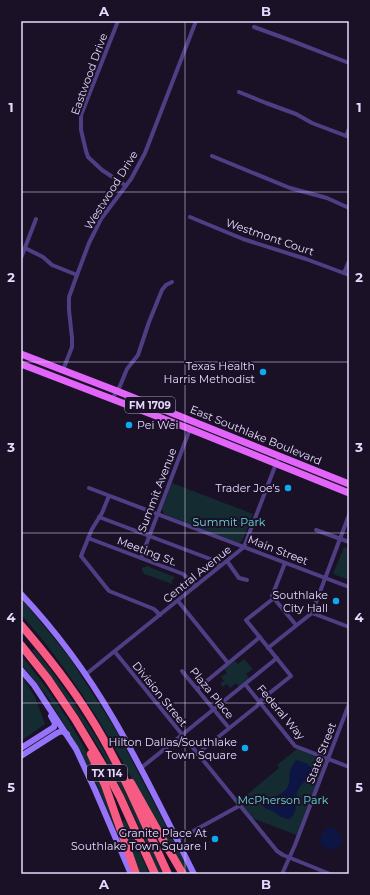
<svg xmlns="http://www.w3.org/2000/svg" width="370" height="895" font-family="Montserrat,sans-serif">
<rect width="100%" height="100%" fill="#1a1127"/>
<g fill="#142b31">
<polygon points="172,483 253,514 242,541 239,543 164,514 162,509"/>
<polygon points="344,547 349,549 349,580 333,574"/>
<polygon points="147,566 175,577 172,580 172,584 144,574 142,571 142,568"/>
<path d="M21 598 69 657 116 730 191 874H186C158 828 134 780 106 733 82 691 53 651 21 614Z"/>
<path d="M35 649C69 693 100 740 126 790 139 818 151 846 163 874H159C144 837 128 801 109 766 87 726 60 688 32 651Z"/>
<path d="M21 655C52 693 81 735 100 781 109 802 115 825 123 847L96 783 79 749 47 696 21 664Z"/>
<polygon points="244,659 253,669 246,674 249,678 239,687 236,683 230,688 227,684 223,687 220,684 224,681 221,677 227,673 224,669 235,661 238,664"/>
<polygon points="21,675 35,697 45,724 21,741"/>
<polygon points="298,748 328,759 299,836 247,816 237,803 279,768 277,765"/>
<polygon points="125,820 134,838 149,874 138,874 120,822"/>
</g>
<g fill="#0d1544">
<path d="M296 760C328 767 300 780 297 793 294 803 299 811 290 819 282 819 279 815 272 811 266 808 263 809 262 801 269 798 277 797 283 792 291 787 289 779 290 771 291 767 294 763 296 760Z"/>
<path d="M328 828C339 828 342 835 342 845L332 850 325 848 320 842C321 836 321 831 328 828Z"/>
</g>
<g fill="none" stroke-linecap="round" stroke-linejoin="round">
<g stroke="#503e84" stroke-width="4">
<polyline points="118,21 81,115 81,130 86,151 88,157 102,170 126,186"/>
<polyline points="254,27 287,39 349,63"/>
<polyline points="239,92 266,103 296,114 312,123 349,137"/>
<polyline points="346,136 349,129"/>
<polyline points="212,156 290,188 327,198 349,208"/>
<polyline points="190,217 243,239 306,259 349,275"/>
<polyline points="25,248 43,257 52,265 77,275"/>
<polyline points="21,258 36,219"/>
<polyline points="344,273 349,261"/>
<polyline points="63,370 72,347 72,338 69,310 69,297 77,275 89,243 101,219 131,179 145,153 196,21"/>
<polyline points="112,399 120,386 127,369 138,355 149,322 162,290 166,285 172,282"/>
<polyline points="89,488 349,587"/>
<polyline points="109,496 102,513 92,529 81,556 109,591 154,609 160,615"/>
<polyline points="99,517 213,560 220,566"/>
<polyline points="316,530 349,542"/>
<polyline points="88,538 183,574 196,586"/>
<polyline points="141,558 190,429"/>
<polyline points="227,561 239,578 247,580"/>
<polyline points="285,563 272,596 296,625"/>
<polyline points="178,601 228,663"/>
<polyline points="312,613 349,627"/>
<polyline points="268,648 312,613 349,515"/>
<polyline points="115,652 277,851 283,855 330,874"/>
<polyline points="182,671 229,728"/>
<polyline points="85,675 244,547 279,456"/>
<polyline points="245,684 295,746 349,767"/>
<polyline points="197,689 260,637"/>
<polyline points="197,754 257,706 262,699 291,676 246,620 274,598"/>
<polyline points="141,768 277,658"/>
<polyline points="177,840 239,806"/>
<polyline points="282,874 295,845 349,704"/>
</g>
<g stroke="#9574f9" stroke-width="6">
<path d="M21 594C55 630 88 675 113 718 143 769 168 822 194 874"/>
<polyline points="21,670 34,685 76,749 95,790 131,874"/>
<polyline points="21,748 54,727 55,723 51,716"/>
<polyline points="21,756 57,733 62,731 67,734"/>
</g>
<g stroke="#e165f8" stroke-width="7">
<polyline points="21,354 117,391 349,484"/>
<polyline points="21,364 190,429 349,493"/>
</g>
<g stroke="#f75a83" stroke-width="8">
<path d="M21 625C46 654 69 683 89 715 121 765 143 821 168 874"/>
<polyline points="21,645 48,679 75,719 105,769 120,797 155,874"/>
<polyline points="91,754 105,785 136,874"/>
<polyline points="131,783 163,840 183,874"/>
</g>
</g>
<path fill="none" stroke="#e5d9fd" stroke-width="1" stroke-opacity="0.55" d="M185 21V874M21 192H349M21 362H349M21 533H349M21 703H349"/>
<g fill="#0eabf4" stroke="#1a1127" stroke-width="1.5">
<circle cx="263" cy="372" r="4"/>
<circle cx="129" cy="425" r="4"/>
<circle cx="288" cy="488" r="4"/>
<circle cx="336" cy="601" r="4"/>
<circle cx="245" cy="748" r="4"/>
<circle cx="215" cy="839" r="4"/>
</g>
<g text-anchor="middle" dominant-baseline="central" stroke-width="4" stroke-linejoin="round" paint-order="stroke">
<g fill="#1a1127" stroke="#a89dbd" stroke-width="1">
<rect x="125" y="397" width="50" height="16" rx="3"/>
<rect x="87" y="765" width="40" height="16" rx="3"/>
</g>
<g font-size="10" font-weight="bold" fill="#e5d9fd">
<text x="150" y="405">FM 1709</text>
<text x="107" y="773">TX 114</text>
</g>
<g font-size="11" fill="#e5d9fd" stroke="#1a1127">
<text transform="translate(89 74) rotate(-70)">Eastwood Drive</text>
<text transform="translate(111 190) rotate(-58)">Westwood Drive</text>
<text transform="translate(270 237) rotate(19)">Westmont Court</text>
<text transform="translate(256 435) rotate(22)">East Southlake Boulevard</text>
<text transform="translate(157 490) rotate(-69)">Summit Avenue</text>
<text transform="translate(278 550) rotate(21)">Main Street</text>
<text transform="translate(147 551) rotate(21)">Meeting St.</text>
<text transform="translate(197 574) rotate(-39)">Central Avenue</text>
<text transform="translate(212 693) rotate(51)">Plaza Place</text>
<text transform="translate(160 694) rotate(51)">Division Street</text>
<text transform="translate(281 712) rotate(50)">Federal Way</text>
<text transform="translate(321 753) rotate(-69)">State Street</text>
</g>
<g font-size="11" fill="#e5d9fd" stroke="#1a1127" text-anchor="end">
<text x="255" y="366">Texas Health<tspan x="255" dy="13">Harris Methodist</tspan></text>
<text x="137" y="425" text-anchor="start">Pei Wei</text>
<text x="280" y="488">Trader Joe's</text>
<text x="328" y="595">Southlake<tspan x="328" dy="13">City Hall</tspan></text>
<text x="237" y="742">Hilton Dallas/Southlake<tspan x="237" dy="13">Town Square</tspan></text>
<text x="207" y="833">Granite Place At<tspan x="207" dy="13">Southlake Town Square I</tspan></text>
</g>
<g font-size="11" fill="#67dbd7" stroke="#1a1127">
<text x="229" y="522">Summit Park</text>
<text x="283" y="800">McPherson Park</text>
</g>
</g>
<rect width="370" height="895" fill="none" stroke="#1a1127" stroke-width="44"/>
<rect x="22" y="22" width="326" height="851" fill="none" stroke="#e5d9fd" stroke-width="1.5"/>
<g font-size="13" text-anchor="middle" font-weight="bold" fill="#e5d9fd">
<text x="104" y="16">A</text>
<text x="266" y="16">B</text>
<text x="11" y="112">1</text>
<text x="359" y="112">1</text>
<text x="11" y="282">2</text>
<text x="359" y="282">2</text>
<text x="11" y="452">3</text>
<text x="359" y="452">3</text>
<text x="11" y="622">4</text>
<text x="359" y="622">4</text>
<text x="11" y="792">5</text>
<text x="359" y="792">5</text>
<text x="104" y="889">A</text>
<text x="266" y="889">B</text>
</g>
</svg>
